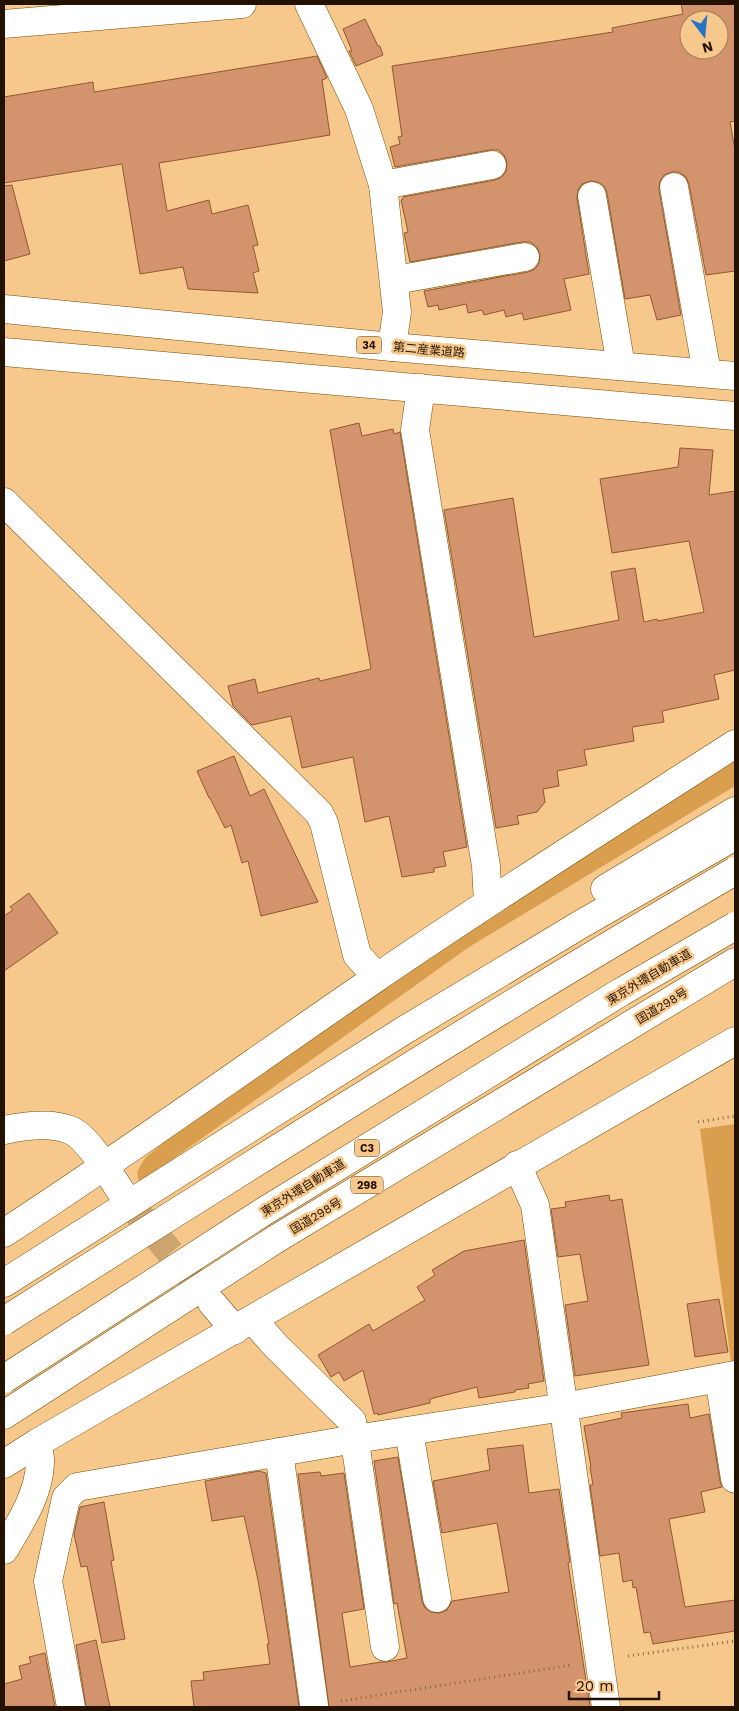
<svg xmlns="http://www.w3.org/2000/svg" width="739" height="1711" font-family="'Work Sans','Noto Sans JP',sans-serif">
<rect width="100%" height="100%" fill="#f7c88c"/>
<g fill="#d99e4e">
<polygon points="735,758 735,786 469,947 166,1164 152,1179 140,1188 137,1172 145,1158 181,1128 439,948"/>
<polygon points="735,1124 735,1361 731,1361 700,1129"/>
</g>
<g fill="#d3946d" stroke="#915730" fill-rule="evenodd">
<path d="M681 4H735V121L730 122 735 150V271L706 275 689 184 686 177 679 172H672L664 175 660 181 659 190 681 315 657 320 650 295 625 299 607 193 604 186 598 182 590 181 582 184 578 190 577 198 589 274 564 279 571 310 524 320 522 313 506 317 504 310 484 315 482 310 468 313 466 304 439 310 438 305 428 307 424 291 528 272 535 269 539 263 540 255 537 247 530 242H522L410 262 404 233 408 232 401 200 403 199V197L495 180 502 177 506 171 507 163 504 155 498 150H490L395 167 390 147 400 144 398 137 402 136 392 66 613 32 612 28 683 14ZM689 20H719V50H689Z"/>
<polygon points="365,19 378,46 380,46 383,55 356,66 349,51 352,51 343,29"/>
<polygon points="317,56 327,78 322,80 330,135 159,163 167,211 209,200 212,214 248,205 258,245 253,246 259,271 253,273 258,293 188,289 183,267 140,274 122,164 4,183 4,97 93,82 94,92"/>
<polygon points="12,185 30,254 4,261 4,186"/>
<polygon points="359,423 362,436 393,429 394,434 400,432 467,847 443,852 446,866 434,868 434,872 402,877 389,816 365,822 353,757 302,768 291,716 252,725 233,706 228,686 255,679 258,693 319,678 320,681 371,669 330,430"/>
<polygon points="680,448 713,450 709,495 735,491 735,670 714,675 719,699 662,711 664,722 632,727 634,741 584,750 587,765 557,771 559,786 543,789 545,802 537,812 517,816 519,824 496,828 444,510 513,498 534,637 619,620 611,572 635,568 644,622 657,619 658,621 704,612 689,541 612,553 600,479 678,467"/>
<polygon points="234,756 250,796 264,789 318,902 261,916 248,861 242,863 231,825 225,828 210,798 209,798 197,771"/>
<polygon points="29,893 58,933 4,971 4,916 13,910 10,907"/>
<polygon points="609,1195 610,1201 622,1199 649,1365 575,1376 565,1305 588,1301 580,1254 558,1257 551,1209 566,1207 565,1202"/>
<polygon points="524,1240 544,1381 528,1384 529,1388 515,1390 515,1392 479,1398 477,1387 430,1399 430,1403 378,1415 378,1413 374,1414 363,1370 344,1381 339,1372 331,1377 318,1355 369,1324 373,1331 425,1300 417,1287 435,1275 432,1270 464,1251"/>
<polygon points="719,1299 728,1352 695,1357 687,1304"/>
<polygon points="688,1404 690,1418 709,1414 720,1481 722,1487 701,1492 705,1512 669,1519 685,1607 735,1600 735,1631 653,1644 650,1632 644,1633 636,1587 633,1588 632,1580 623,1582 619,1553 600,1556 590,1485 593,1485 590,1467 591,1467 584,1426 622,1418 621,1413"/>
<polygon points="523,1445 529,1493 559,1489 570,1562 568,1563 590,1707 329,1707 298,1474 320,1472 321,1476 344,1473 364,1609 342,1613 350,1667 381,1662 387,1662 407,1658 397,1603 394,1604 374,1461 398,1457 422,1601 425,1608 431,1612 439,1613 447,1610 452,1601 509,1592 497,1523 442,1533 433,1481 490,1470 487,1449"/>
<polygon points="259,1471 266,1473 299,1707 194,1707 191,1681 204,1680 203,1672 270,1664 267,1644 269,1644 258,1580 244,1516 212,1521 205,1481"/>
<polygon points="104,1502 114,1560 111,1561 125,1639 102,1643 87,1566 81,1567 74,1534 80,1507"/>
<polygon points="96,1640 110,1707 86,1707 76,1645"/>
<polygon points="45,1653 55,1707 4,1707 4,1684 22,1679 19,1666 31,1663 29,1657"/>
</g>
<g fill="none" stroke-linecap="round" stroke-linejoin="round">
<polyline stroke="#cda470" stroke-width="28" stroke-dasharray="28 14" stroke-linecap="butt" points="126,1199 212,1303"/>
<g stroke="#744c05" stroke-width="29">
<g id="minor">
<polyline points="309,4 359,109 383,185 397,312 392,347"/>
<polyline points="4,24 242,4"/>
<polyline points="383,185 492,165"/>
<polyline points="674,187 707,373"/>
<polyline points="592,196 621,366"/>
<polyline points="395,280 525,257"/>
<polyline points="421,388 415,430 486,866 488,903"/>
<polyline points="4,502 319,813 324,823 357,955 377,977"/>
<path d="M4 1130C23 1126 51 1122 70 1130 89 1137 113 1181 126 1199"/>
<polyline points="517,1165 535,1205 606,1707"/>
<path d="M4 1233C130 1151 252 1063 376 978 494 897 615 821 735 744"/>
<polyline points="212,1303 235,1330"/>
<polyline points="253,1320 275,1345 352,1421 385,1647"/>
<polyline points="719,1378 735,1479"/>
<polyline points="409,1431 437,1598"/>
<polyline points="279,1452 314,1705"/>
<polyline points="4,1464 37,1443 735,1041"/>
<path d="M4 1550C20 1523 39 1495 40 1463 41 1456 38 1450 37 1443"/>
<polyline points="71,1707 48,1581 66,1498 77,1487 355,1439 564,1407 735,1375"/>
</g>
</g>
<g stroke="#744c05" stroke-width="29">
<g id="major">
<polyline points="4,309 392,347 735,376"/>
<path d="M4 352C247 375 491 394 735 416"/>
</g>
</g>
<g stroke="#744c05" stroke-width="29">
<g id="highway">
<polyline points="605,889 735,811"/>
<polyline points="4,1283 403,1031 583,923 735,836"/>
<polyline points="4,1415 276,1239 735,962"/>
</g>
</g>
<g stroke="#866742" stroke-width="3" stroke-dasharray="1 4" stroke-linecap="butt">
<polyline points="698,1122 735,1116"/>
<polyline points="628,1656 735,1641"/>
<polyline points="341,1701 572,1665"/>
</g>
<use href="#minor" stroke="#fff" stroke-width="28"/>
<use href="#major" stroke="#fff" stroke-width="28"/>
<use href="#highway" stroke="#fff" stroke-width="28"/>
<g stroke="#744c05" stroke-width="29" stroke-linecap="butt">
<g id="highway-bridge">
<path d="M4 1321C246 1168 488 1015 735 871"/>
<polyline points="4,1379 263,1212 621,992 735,926"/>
</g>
</g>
<use href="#highway-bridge" stroke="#fff" stroke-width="28"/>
</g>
<g text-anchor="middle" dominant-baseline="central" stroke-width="5" stroke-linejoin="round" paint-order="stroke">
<g fill="#f7c88c" stroke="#63492a" stroke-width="1">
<rect x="356.5" y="336.5" width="25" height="17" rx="4"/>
<rect x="354.5" y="1139.5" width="25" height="17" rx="4"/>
<rect x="351" y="1176.5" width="32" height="17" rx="4"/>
</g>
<g font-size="11" font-weight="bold" fill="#231200">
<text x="369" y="345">34</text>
<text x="367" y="1148">C3</text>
<text x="367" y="1185">298</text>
</g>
<g font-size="12" fill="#231200" stroke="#f7c88c">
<text transform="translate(429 350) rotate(5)">第二産業道路</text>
<text transform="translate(649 977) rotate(-31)">東京外環自動車道</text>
<text transform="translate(662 1006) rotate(-31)">国道298号</text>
<text transform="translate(303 1188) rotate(-32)">東京外環自動車道</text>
<text transform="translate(316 1216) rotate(-31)">国道298号</text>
</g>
</g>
<rect width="739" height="1711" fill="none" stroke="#231200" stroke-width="10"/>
<g transform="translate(704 35) rotate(164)"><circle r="24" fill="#f7c88c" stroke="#a27f54"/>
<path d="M0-4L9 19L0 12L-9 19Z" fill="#2774c3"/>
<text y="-8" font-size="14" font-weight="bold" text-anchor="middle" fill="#231200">N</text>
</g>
<path d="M569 1691v8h90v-8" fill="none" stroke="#231200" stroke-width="2.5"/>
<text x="576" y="1691" font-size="15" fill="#231200" stroke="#f7c88c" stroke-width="4" paint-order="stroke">20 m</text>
</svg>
